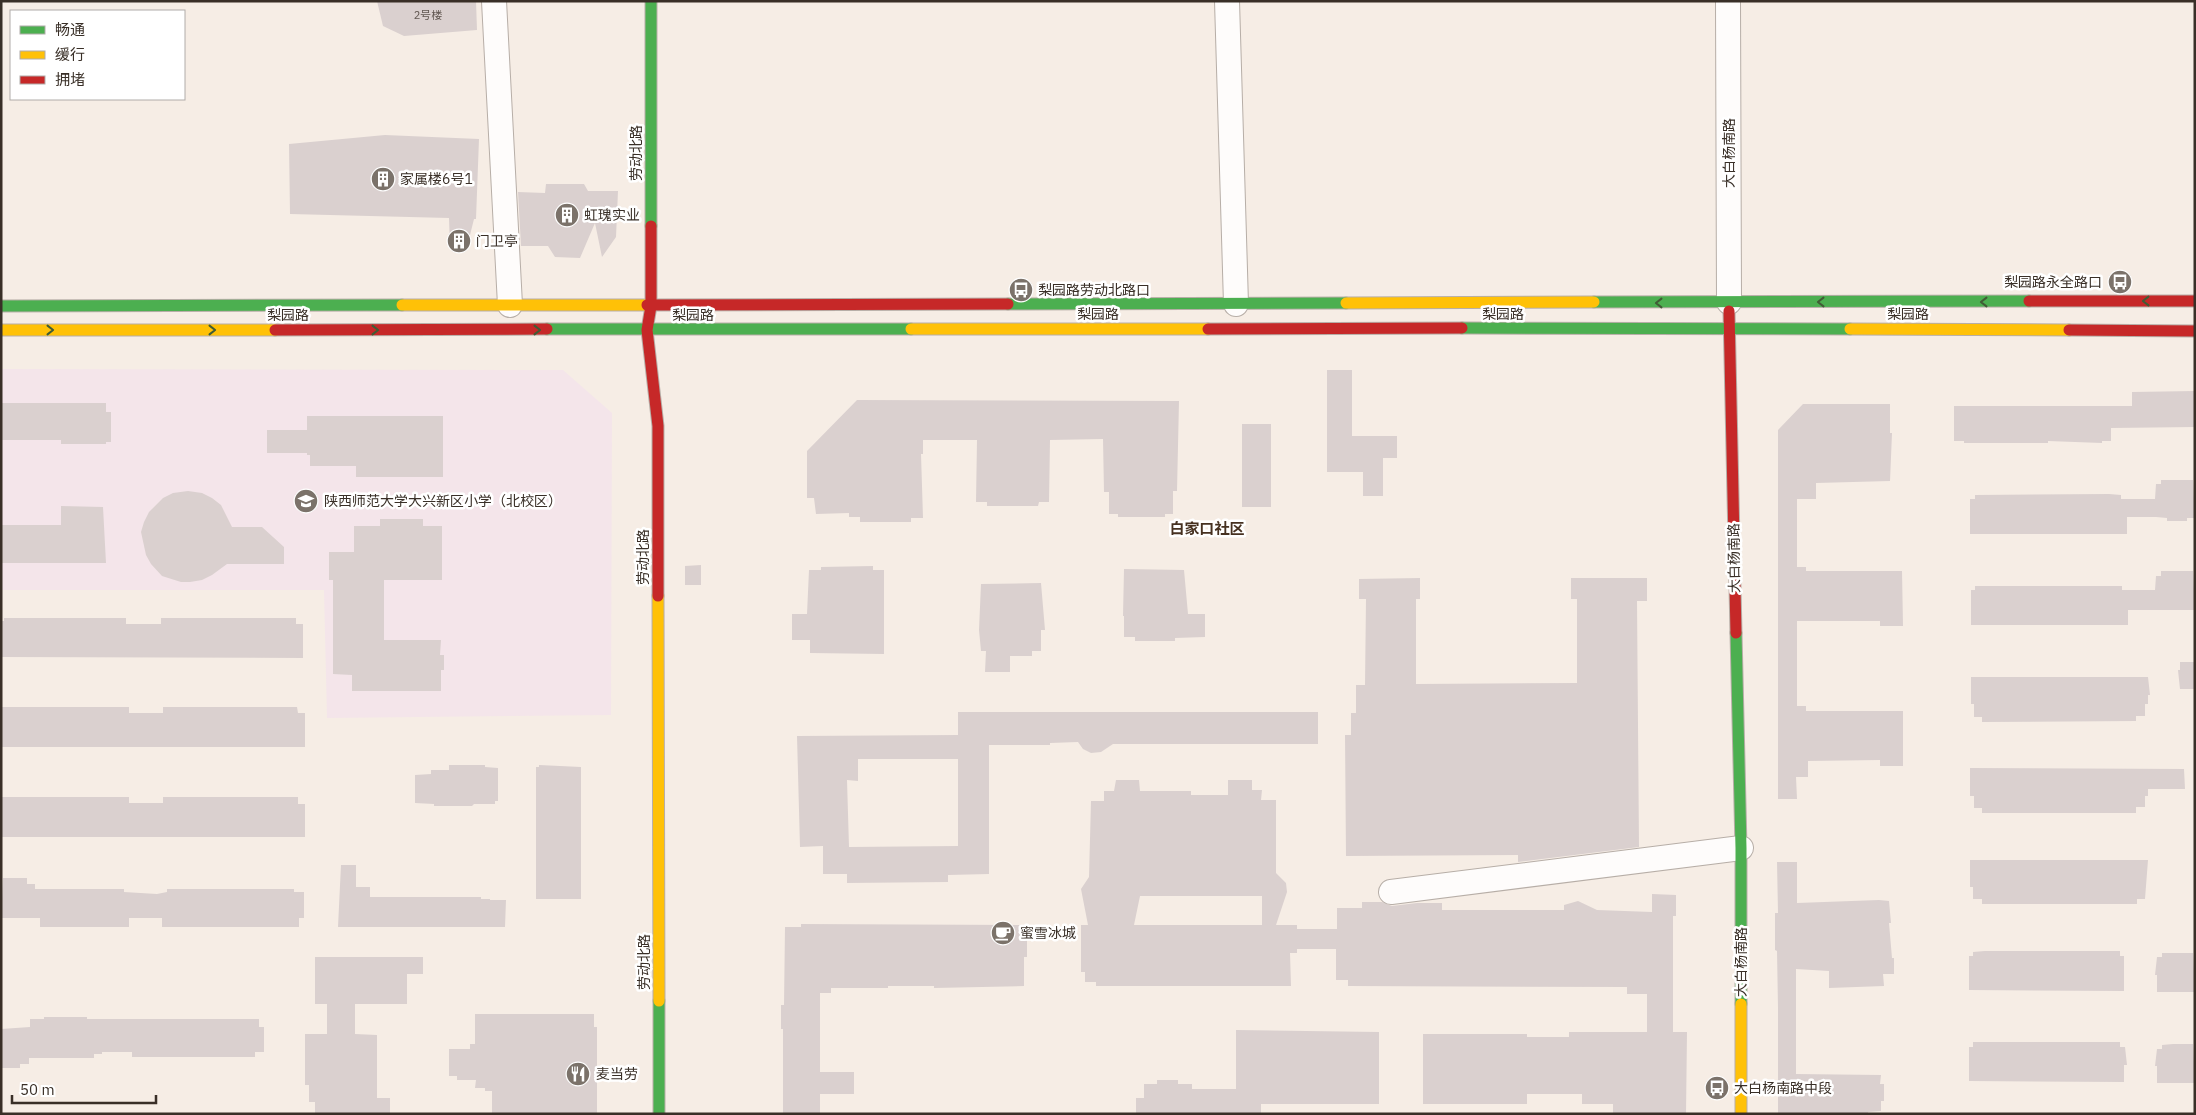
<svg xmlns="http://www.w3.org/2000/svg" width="2196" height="1115" font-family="'IBM Plex Sans','Noto Sans SC',sans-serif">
<rect width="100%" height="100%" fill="#f6ede5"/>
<polygon fill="#f4e5ea" points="1,369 563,370 612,413 611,715 327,718 324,590 1,590"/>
<g fill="#dad0cf" fill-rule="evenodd">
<polygon points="377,1 476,1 477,30 404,36 383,26"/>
<polygon points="385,135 479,139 476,219 474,219 467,247 450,248 449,218 290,214 289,144"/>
<polygon points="546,184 584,184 588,191 618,191 616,237 602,257 595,223 580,258 555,257 548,246 521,246 518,192 545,193"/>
<polygon points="1327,370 1352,370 1352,436 1397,436 1397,458 1383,458 1383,496 1363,496 1363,472 1327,472"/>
<polygon points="2195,391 2195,427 2111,428 2111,441 2102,441 2102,443 2048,441 2048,443 1964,443 1964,441 1954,441 1954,406 2132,406 2132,392"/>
<polygon points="857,400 1179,401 1177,491 1173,491 1173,514 1165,514 1165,517 1118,517 1118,514 1109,514 1109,492 1104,492 1103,439 1050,440 1049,502 1039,502 1038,506 987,506 987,502 976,502 977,440 923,440 923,454 921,454 923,518 911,518 911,522 860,522 860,517 849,517 849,513 816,514 814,498 807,498 807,451"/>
<polygon points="1,403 106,403 106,412 111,412 111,442 106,442 106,444 61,444 61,440 1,440"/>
<polygon points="1803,404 1890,404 1890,433 1892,433 1890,481 1816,483 1816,499 1797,499 1797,567 1806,567 1806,571 1902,571 1903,626 1880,626 1880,621 1797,621 1797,706 1806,706 1806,711 1903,711 1903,766 1880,766 1880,760 1808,761 1808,777 1796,777 1797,799 1778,799 1778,430"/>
<polygon points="307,416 443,416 443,477 356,477 356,466 310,466 310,455 307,455 307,453 267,453 267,430 307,430"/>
<rect x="1242" y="424" width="29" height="83"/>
<polygon points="2161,480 2193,480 2195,518 2187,518 2187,521 2167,521 2167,518 2156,517 2127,517 2127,534 1970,534 1970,499 1975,499 1975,495 2109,494 2121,495 2121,499 2155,499 2156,484 2161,484"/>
<polygon points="188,491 202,493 212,498 221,505 232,527 262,527 284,547 284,564 227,564 212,575 202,580 190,582 181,582 162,576 151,564 146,555 141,532 144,522 149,512 163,498 173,493"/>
<polygon points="61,506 103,507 106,563 1,563 1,525 61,525"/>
<polygon points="380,519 423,519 423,526 442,526 442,580 384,580 384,640 441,640 440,655 444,655 444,670 441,670 441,691 352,691 352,675 333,674 333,580 329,580 329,552 354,552 354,526 380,526"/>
<polygon points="701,565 701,585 685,585 685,566"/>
<polygon points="873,566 873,570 884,570 884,654 810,653 810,640 792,640 792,614 807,614 809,570 821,570 821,567"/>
<polygon points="1124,569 1184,570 1188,614 1205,614 1205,637 1175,638 1175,641 1135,641 1135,637 1124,637 1124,616 1123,616"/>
<polygon points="2161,571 2193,571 2195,610 2128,610 2128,625 1971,625 1971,590 1975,590 1975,586 2122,586 2122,590 2155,590 2156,576 2161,576"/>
<polygon points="1420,578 1420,599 1416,599 1416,684 1577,683 1577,599 1571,599 1571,578 1647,578 1647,601 1637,601 1639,847 1518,862 1518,855 1346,856 1345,735 1351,735 1351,713 1356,713 1356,685 1365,685 1366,599 1359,599 1359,579"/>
<polygon points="1041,583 1045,630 1041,630 1041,651 1032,651 1032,656 1010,656 1010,672 985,672 986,651 981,651 979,630 981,584"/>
<polygon points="4,618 126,618 126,624 161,624 161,618 296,618 296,624 303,624 303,658 1,657 1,621 4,621"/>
<polygon points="2180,662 2195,662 2195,689 2180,689 2178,670 2180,670"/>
<polygon points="1971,677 2148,677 2150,695 2148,695 2148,704 2145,704 2145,716 2136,716 2136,721 1982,722 1982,717 1974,717 1974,704 1971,704"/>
<polygon points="1,707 129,707 129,713 163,713 163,707 297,707 298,713 305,713 305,747 1,747"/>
<path d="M958 712H1318V744H1113L1101 752 1091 753 1083 749 1078 742 1050 743V745H989V874L948 875V882L847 883V874H823V846L800 847 797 736 958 735ZM858 759H958V846L849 847 847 780 858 781Z"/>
<polygon points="449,765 485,765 485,767 498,768 498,801 495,801 495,804 474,804 472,806 434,806 434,804 415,803 415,775 431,774 431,770 449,770"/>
<polygon points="539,765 581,767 581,899 536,899 536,767 539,767"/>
<polygon points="1970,768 2184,769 2185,789 2148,789 2148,796 2145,796 2145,807 2136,807 2136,813 1982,813 1982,808 1974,808 1974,796 1970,796"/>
<path d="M1116 780H1139L1140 791H1191V795H1228V780H1252V790H1262L1261 800H1276V873L1286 883 1287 892 1276 925H1297V929H1337V908H1362V902H1382L1392 906 1417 903H1442V910H1564V905L1578 901 1597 910 1652 912V894L1676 895V916H1673V1032H1687L1686 1114H1613V1104H1582V1094H1527V1104H1423V1034H1527V1037H1569V1032H1647V994H1627V987L1348 986V980H1336V949H1297V953H1290L1291 986H1096V982H1085V972H1081V925H1088L1081 889 1089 877 1091 801H1104V791H1114ZM1140 896H1262V925H1134Z"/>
<polygon points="1,797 129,797 129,803 163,803 163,797 298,797 298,804 305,804 305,837 1,837"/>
<polygon points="1970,860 2148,860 2145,899 2137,899 2137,904 1982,904 1982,899 1973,899 1973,887 1970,887"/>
<polygon points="1777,862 1797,862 1797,903 1879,900 1889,901 1891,923 1889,923 1892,958 1894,958 1894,974 1883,974 1884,986 1829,988 1829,971 1796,969 1796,1074 1881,1075 1880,1084 1884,1084 1884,1101 1881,1101 1881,1111 1868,1112 1868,1114 1778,1114 1778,1008 1777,951 1775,950 1775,913 1778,913"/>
<polygon points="341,865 356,865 356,887 370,887 370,897 481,897 481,899 490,899 490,900 506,900 505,927 338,927"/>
<polygon points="3,878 27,878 27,884 35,884 35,889 124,889 124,892 157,894 167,892 167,889 294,889 294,892 304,892 304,918 299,918 299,927 162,927 162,918 129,918 129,927 40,927 40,918 1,918"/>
<polygon points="801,924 1027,925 1027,957 1024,957 1024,986 934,988 934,986 888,986 888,988 831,988 831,993 820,993 820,1072 854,1072 854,1094 820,1094 820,1114 783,1114 783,1029 781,1029 781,1005 784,1005 785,927 801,927"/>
<polygon points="1985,951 2120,951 2120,956 2124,956 2124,991 1969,990 1969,956 1973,956 1973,952"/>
<polygon points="2162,953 2193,953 2195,992 2157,992 2157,975 2155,975 2157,957 2162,957"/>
<polygon points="315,957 423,957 423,974 407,974 407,1004 355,1004 355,1034 377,1035 377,1098 390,1098 390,1113 315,1113 315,1102 309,1102 309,1085 305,1085 305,1034 327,1034 327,1004 315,1004"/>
<polygon points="475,1014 594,1014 594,1027 597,1027 597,1114 492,1114 492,1091 485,1091 485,1088 475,1088 476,1080 457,1080 457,1076 449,1076 449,1049 470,1049 470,1044 475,1044"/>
<polygon points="44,1017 87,1017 87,1019 259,1019 259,1027 264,1027 264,1052 255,1052 255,1057 132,1057 132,1052 102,1052 102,1054 94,1054 94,1058 29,1058 29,1064 20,1064 20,1068 1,1068 1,1029 30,1027 30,1019 44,1019"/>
<polygon points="1236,1030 1379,1032 1379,1104 1261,1104 1261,1114 1136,1114 1136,1098 1144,1098 1144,1084 1157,1084 1157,1080 1178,1080 1178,1084 1192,1084 1192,1089 1236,1089"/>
<polygon points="1973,1042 2120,1042 2120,1047 2125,1047 2127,1065 2124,1065 2124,1082 1969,1081 1969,1047 1973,1047"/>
<polygon points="2173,1044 2193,1044 2195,1083 2157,1083 2157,1066 2155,1066 2157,1049 2162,1049 2162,1045"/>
</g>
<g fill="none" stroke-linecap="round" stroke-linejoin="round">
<g stroke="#b7aea7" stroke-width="26">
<g id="street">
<polyline points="494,1 510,305"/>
<polyline points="1227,1 1236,304"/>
<polyline points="1728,1 1729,302"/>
<polyline points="1391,892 1741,848"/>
</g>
</g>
<g stroke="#b7aea7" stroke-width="13">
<g id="fast">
<polyline points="651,1 651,226"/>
<polyline points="1594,302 2029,301"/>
<polyline points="1008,304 1346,303"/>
<polyline points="1,306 402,305"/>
<polyline points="1462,328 1850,329"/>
<polyline points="547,329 911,329"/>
<polyline points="1736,633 1741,848 1741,1004"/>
<polyline points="659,1001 659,1114"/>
</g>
</g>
<g stroke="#b7aea7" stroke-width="13">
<g id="slow">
<polyline points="1346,303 1594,302"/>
<polyline points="402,305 647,305"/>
<polyline points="911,329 1208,329"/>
<polyline points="1850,329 2069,330"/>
<polyline points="1,330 275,330"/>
<polyline points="658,596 659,1001"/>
<polyline points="1741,1004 1741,1114"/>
</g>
</g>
<g stroke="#b7aea7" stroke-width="13">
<g id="jam">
<polyline points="651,226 651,306 647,330 658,426 658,596"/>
<polyline points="2029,301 2195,301"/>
<polyline points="647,305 1008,304"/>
<polyline points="1729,311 1736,633"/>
<polyline points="1208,329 1462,328"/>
<polyline points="275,330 547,329"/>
<polyline points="2069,330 2195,331"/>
</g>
</g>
<use href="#street" stroke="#fefcfb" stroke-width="24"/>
<use href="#fast" stroke="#4caf50" stroke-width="11"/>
<use href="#slow" stroke="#ffc107" stroke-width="11"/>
<use href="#jam" stroke="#c62828" stroke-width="11"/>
</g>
<defs><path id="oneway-chevron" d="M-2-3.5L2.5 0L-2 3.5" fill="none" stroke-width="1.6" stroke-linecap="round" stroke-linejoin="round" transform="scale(1.25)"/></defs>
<g stroke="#405c35">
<use href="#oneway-chevron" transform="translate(2146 301) rotate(180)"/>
<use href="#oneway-chevron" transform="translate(1821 302) rotate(180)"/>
<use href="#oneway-chevron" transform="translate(1984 302) rotate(180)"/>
<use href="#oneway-chevron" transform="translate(1659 303) rotate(180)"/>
<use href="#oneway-chevron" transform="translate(50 330)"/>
<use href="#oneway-chevron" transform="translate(212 330)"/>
<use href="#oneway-chevron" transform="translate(375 330)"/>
<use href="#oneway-chevron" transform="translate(537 330)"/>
</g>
<defs>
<g id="building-disc" transform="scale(1.25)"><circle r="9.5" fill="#7b726a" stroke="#fff"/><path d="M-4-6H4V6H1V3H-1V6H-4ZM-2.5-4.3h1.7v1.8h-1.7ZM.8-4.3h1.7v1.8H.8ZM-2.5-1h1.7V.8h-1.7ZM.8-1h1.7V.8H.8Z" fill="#fff"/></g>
<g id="bus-disc" transform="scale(1.25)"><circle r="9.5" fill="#7b726a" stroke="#fff"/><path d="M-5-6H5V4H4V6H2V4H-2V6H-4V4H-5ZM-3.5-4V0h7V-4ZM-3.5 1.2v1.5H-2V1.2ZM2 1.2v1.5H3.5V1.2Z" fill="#fff"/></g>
<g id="school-disc" transform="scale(1.25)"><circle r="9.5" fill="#7b726a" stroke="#fff"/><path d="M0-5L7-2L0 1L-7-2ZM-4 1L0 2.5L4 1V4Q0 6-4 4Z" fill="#fff"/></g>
<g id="cafe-disc" transform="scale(1.25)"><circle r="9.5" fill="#7b726a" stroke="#fff"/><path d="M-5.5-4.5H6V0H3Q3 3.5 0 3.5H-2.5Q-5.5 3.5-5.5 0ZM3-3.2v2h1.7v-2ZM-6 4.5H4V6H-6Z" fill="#fff"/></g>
<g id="restaurant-disc" transform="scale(1.25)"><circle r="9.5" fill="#7b726a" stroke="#fff"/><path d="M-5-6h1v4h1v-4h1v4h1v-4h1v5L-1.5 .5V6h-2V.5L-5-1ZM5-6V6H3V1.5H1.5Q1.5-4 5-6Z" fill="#fff"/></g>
</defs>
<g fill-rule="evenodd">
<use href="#building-disc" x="383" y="179"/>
<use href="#building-disc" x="567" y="215"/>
<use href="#building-disc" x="459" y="241"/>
<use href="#bus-disc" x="2120" y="282"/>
<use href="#bus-disc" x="1021" y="290"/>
<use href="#school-disc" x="306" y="501"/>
<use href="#cafe-disc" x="1003" y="933"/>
<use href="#restaurant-disc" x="578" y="1074"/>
<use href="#bus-disc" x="1717" y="1088"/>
</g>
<g text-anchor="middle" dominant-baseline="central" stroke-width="5" stroke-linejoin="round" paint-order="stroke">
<g font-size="11" fill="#615751">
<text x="428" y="15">2号楼</text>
</g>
<g font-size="14" fill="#392f27" stroke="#fff">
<text transform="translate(636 153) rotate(-90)">劳动北路</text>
<text transform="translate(1729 153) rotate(-90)">大白杨南路</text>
<text x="1098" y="314">梨园路</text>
<text x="1503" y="314">梨园路</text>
<text x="1908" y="314">梨园路</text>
<text x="288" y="315">梨园路</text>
<text x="693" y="315">梨园路</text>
<text transform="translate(643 557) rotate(-90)">劳动北路</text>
<text transform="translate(1734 558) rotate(-91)">大白杨南路</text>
<text transform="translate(644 962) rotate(-90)">劳动北路</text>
<text transform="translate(1741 962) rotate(-90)">大白杨南路</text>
</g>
<g font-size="14" fill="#392f27" stroke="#fff" text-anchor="start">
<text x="400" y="179">家属楼6号1</text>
<text x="584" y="215">虹瑰实业</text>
<text x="476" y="241">门卫亭</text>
<text x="2102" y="282" text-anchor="end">梨园路永全路口</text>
<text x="1038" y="290">梨园路劳动北路口</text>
<text x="324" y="501">陕西师范大学大兴新区小学（北校区）</text>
<text x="1020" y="933">蜜雪冰城</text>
<text x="596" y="1074">麦当劳</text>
<text x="1734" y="1088">大白杨南路中段</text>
</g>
<g font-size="15" font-weight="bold" fill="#463121" stroke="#fff">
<text x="1207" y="528">白家口社区</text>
</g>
</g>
<rect width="2196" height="1115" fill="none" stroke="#392f27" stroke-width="5"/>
<rect x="10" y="10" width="175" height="90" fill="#ffffff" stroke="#b0aca9"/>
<rect x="20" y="26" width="25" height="8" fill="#4caf50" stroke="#b0aca9"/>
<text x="55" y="35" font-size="15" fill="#392f27">畅通</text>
<rect x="20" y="51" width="25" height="8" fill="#ffc107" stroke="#b0aca9"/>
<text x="55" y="60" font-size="15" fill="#392f27">缓行</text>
<rect x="20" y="76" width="25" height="8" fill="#c62828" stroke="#b0aca9"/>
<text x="55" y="85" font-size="15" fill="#392f27">拥堵</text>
<path d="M12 1095v8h144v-8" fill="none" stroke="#392f27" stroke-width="2.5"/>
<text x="20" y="1095" font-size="15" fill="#392f27" stroke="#ffffff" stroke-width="4" paint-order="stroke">50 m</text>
</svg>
